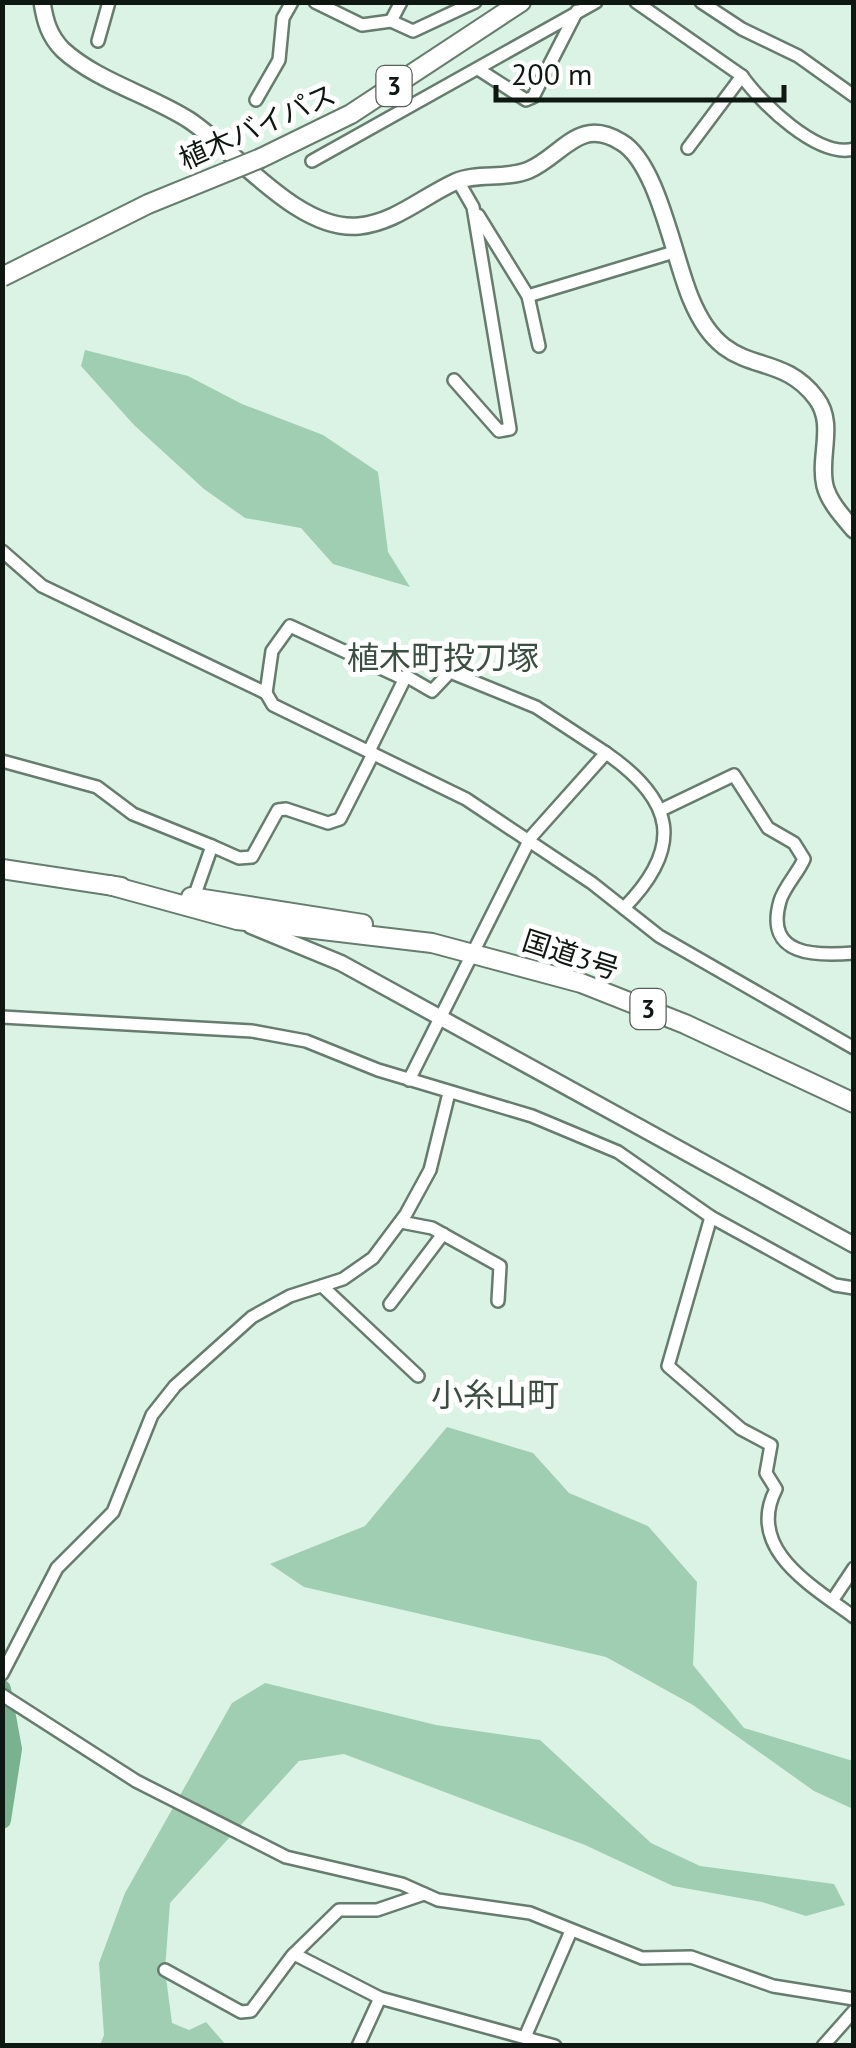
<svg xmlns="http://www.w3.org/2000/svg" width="856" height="2048" font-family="'PT Sans','Noto Sans JP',sans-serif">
<rect width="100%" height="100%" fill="#dbf3e4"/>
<g fill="#a0ceb2">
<polygon points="85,350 188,376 242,404 323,435 378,472 388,552 410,587 333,564 301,528 245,518 204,489 134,425 81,366"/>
<polygon points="447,1427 533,1453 569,1493 648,1526 697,1582 693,1665 744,1728 853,1761 853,1809 814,1791 693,1705 606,1657 304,1587 270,1564 365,1526"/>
<polygon points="265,1683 436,1725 540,1740 651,1843 700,1866 834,1884 845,1905 806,1916 762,1902 673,1886 585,1845 344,1754 299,1761 170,1903 165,1970 172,2023 189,2030 206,2022 226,2045 100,2045 104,2035 99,1963 125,1893 232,1703"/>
</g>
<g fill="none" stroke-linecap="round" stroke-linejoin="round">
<polyline stroke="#78b28f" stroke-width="18" points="2,1689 13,1749 2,1820"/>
<g stroke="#667c6e" stroke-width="16">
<g id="minor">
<polyline points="315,2 362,25 391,21 413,31 475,2"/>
<polyline points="636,2 742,76 688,148"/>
<polyline points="701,2 742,29 798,56 854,96"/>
<polyline points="391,21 401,2"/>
<polyline points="98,41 109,2"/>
<polyline points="478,69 526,100 533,97 577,11"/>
<path d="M742 76C760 102 818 159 854 149"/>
<polyline points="256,100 279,60 283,18 292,2"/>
<polyline points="312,161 596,2"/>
<polyline points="478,215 528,296 539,346"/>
<polyline points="528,296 674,252"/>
<polyline points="454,380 499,431 510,429 473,207 458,181"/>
<polyline points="2,551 42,586 266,693 273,705 466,799 592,883 659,936 854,1048"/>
<polyline points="266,693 272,651 290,626 402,678"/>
<polyline points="2,761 97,787 133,814 212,846"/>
<path d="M661 810 734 775 768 828 794 843 804 859C798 873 784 887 780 901 764 957 817 956 854 953"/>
<polyline points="194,897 212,846 239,858 252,857 278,810 286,809 328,823 340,819 373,754 370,749 406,676 432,691 450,672 536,707 606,753"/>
<polyline points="2,1017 252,1031 306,1041 378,1070 532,1116 618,1152 711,1217 835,1285 854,1288"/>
<path d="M409 1080 531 837 606 753C674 800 685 846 624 908"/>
<path d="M711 1217 668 1366 741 1429 771 1445 766 1473 776 1489C745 1549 812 1586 854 1617"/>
<polyline points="401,1222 432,1228 500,1266 498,1301"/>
<polyline points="322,1286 418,1376"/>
<polyline points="390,1304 443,1234"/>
<polyline points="832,1601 854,1568"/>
<polyline points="2,1674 57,1568 113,1512 152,1415 175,1386 252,1317 290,1296 343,1279 373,1258 406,1214 430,1170 449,1093"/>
<polyline points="2,1695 136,1781 286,1857 402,1884 438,1900 530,1913 642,1958 691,1957 773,1986 854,1999"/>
<polyline points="294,1954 380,1998 555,2046"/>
<polyline points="165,1970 241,2012 251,2011 292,1956 339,1910 377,1910 424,1894"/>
<polyline points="525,2037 571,1931"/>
<polyline points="358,2046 380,1998"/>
<polyline points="823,2046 854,2011"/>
</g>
</g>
<g stroke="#667c6e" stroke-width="19">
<polyline id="tertiary" points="251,926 341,963 854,1245"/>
</g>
<g stroke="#667c6e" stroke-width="20">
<path id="secondary" d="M42 2C45 21 49 36 63 50 97 81 150 95 189 120 236 151 298 232 359 226 396 222 422 197 455 182 477 172 505 180 529 170 563 155 579 116 621 142 658 163 674 260 691 299 726 384 776 345 816 398 836 424 818 456 825 486 829 502 843 517 854 530"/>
</g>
<g stroke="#667c6e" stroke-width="22">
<g id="trunk">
<polyline points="261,158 351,114 521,2"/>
<polyline points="2,869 121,887"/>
<polyline points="109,885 237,920 432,943 581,983 685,1024 854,1103"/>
<polyline points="191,897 363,924"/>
</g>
</g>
<use href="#minor" stroke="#fff" stroke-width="11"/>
<use href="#tertiary" stroke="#fff" stroke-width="14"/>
<use href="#secondary" stroke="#fff" stroke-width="15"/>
<use href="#trunk" stroke="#fff" stroke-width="18"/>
<g stroke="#667c6e" stroke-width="22" stroke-linecap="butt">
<polyline id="trunk-bridge" points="2,277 148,204 261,158"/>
</g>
<use href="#trunk-bridge" stroke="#fff" stroke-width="18"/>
</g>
<g text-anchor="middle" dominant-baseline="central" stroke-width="10" stroke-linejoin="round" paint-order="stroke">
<g fill="#fff" stroke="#575d59" stroke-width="2.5">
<rect x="376.5" y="66" width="35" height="40" rx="8"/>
<rect x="630.5" y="989" width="35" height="40" rx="8"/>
</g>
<g font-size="25" font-weight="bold" fill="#0f1712">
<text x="394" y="86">3</text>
<text x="648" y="1009">3</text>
</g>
<g font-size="28" fill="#0f1712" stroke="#fff">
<text transform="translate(257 126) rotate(-24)">植木バイパス</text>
<text transform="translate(571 954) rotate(18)">国道3号</text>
</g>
<g font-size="32" fill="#3a4f42" stroke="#fff">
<text x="443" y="657">植木町投刀塚</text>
<text x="495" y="1394">小糸山町</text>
</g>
</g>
<rect width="856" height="2048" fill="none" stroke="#0f1712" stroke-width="10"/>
<path d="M496 85v15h288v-15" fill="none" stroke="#0f1712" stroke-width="5"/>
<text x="511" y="85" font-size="30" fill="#0f1712" stroke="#ffffff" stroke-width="8" paint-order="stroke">200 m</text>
</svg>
